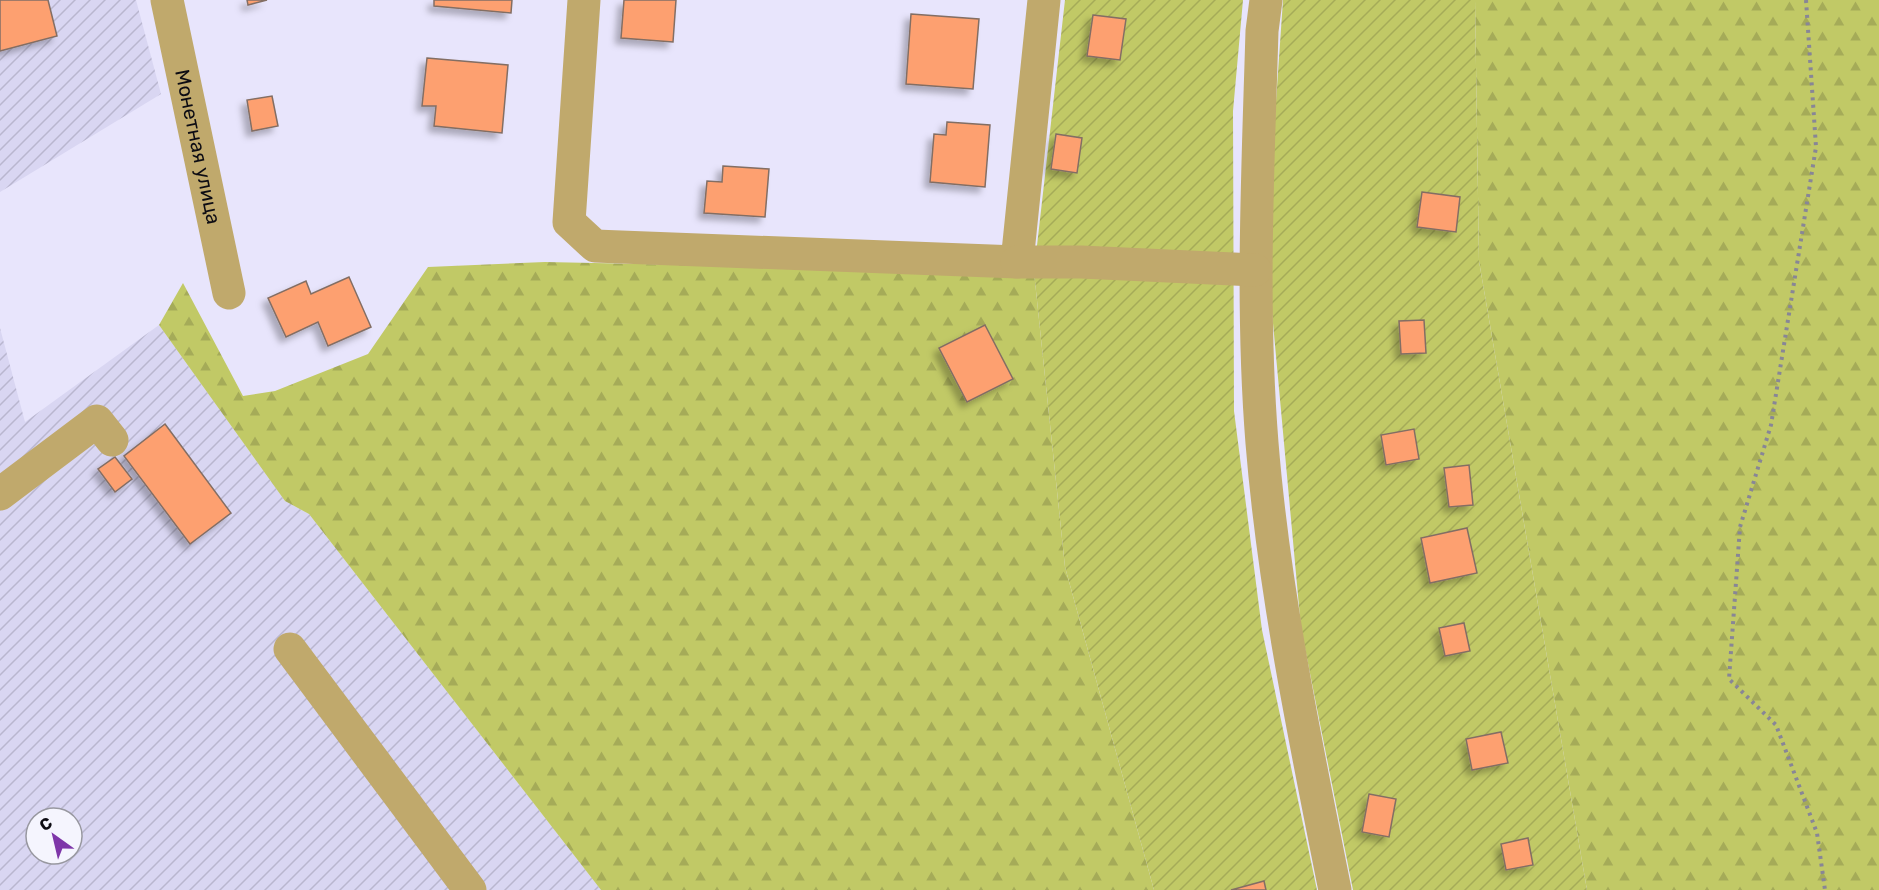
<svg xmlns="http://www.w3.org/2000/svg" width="1879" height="890" font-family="Rubik,sans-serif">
<defs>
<pattern id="industrial-furrows" width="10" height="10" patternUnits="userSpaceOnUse" patternTransform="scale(1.5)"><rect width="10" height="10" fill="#d9d6f2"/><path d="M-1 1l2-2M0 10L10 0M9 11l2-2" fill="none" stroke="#b9b6cf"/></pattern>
<pattern id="forest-firs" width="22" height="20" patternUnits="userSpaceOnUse" patternTransform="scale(1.5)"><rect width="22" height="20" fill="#c1c966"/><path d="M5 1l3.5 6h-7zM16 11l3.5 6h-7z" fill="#a5ab58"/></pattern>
<pattern id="garden-furrows" width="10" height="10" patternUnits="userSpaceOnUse" patternTransform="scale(1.5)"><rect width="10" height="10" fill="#c1c966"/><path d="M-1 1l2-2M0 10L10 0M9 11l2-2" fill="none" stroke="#a5ab58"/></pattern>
<filter id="shadow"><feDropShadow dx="-5.5" dy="5.5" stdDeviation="3" flood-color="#0004"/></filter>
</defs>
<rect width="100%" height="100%" fill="#e8e5fc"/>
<g fill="url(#industrial-furrows)" fill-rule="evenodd">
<polygon points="0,0 136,0 161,94 0,192"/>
<path d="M159 325 285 501 309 514 601 890H0V328L25 422ZM36 818H72V854H36Z"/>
</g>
<g fill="url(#forest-firs)">
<polygon points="1475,0 1879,0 1879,890 1587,890 1479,261"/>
<polygon points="545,262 1034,272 1065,567 1154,890 601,890 309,514 285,501 159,325 183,283 243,396 275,391 368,354 428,267"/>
</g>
<g fill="url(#garden-furrows)">
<polygon points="1065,0 1243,0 1233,111 1234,411 1262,630 1317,890 1154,890 1065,567 1034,272"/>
<polygon points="1283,0 1475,0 1479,261 1587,890 1353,890 1301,628 1266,247"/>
</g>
<g fill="#fda070" stroke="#836e64" stroke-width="1.5" filter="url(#shadow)">
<polygon points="0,0 48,0 57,36 0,51"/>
<polygon points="247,0 267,0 248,5"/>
<polygon points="434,0 512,0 511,13 434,6"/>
<polygon points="624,0 676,0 673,42 621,38"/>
<polygon points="911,14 979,19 973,89 906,84"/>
<polygon points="1093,15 1126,19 1120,60 1087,56"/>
<polygon points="427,58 508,65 502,133 434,126 436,106 422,106"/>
<polygon points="272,96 278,126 252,131 247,100"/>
<polygon points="947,122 990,125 985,187 930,182 934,134 946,135"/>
<polygon points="1056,134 1082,138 1077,173 1051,169"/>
<polygon points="723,166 769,169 765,217 704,213 707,181 722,182"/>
<polygon points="1422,192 1460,197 1456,232 1417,227"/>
<polygon points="349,277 371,327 328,346 318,322 286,337 268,298 306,281 311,294"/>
<polygon points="1424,320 1426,353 1401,354 1399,321"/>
<polygon points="985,325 1013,379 967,402 939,348"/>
<polygon points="165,424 231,513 190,544 124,456"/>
<polygon points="1414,429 1419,459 1386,465 1381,435"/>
<polygon points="115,457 132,479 115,492 98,469"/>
<polygon points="1469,465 1473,505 1449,507 1444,468"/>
<polygon points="1467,528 1477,573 1430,583 1421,538"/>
<polygon points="1464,623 1470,651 1445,656 1439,628"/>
<polygon points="1501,732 1508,763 1472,770 1466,739"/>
<polygon points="1369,794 1396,799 1389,837 1362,832"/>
<polygon points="1528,838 1533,865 1506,870 1501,844"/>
<polygon points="1264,881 1266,890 1231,890"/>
</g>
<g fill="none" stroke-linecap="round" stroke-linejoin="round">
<polyline stroke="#888696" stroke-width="4" stroke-dasharray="3 4.5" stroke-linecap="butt" points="1806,0 1816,147 1771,425 1740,527 1729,679 1776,725 1817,833 1825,890"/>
<g stroke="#c0a96c" stroke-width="33">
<path id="s1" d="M167 0 229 293"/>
<polyline points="584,0 569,222 595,246 1017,262 1044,0"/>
<path d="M1266 0 1262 31C1258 168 1251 306 1262 443 1274 592 1306 744 1335 890"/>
<polyline points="1017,262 1081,262 1255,270"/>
<polyline points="0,494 97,421 112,440"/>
<polyline points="290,649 470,890"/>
</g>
</g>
<g text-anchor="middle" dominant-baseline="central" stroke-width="4.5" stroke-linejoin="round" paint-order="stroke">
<g font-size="20" fill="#0d0c13" stroke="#f5f5fe">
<text stroke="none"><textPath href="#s1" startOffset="150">Монетная улица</textPath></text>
</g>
</g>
<g transform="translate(54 836) rotate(326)"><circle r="28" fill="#f5f5fe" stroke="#9898a0" stroke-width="1.5"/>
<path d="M0-4.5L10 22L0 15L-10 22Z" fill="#7e36a9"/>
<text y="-9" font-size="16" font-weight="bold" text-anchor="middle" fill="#0d0c13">С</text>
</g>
</svg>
